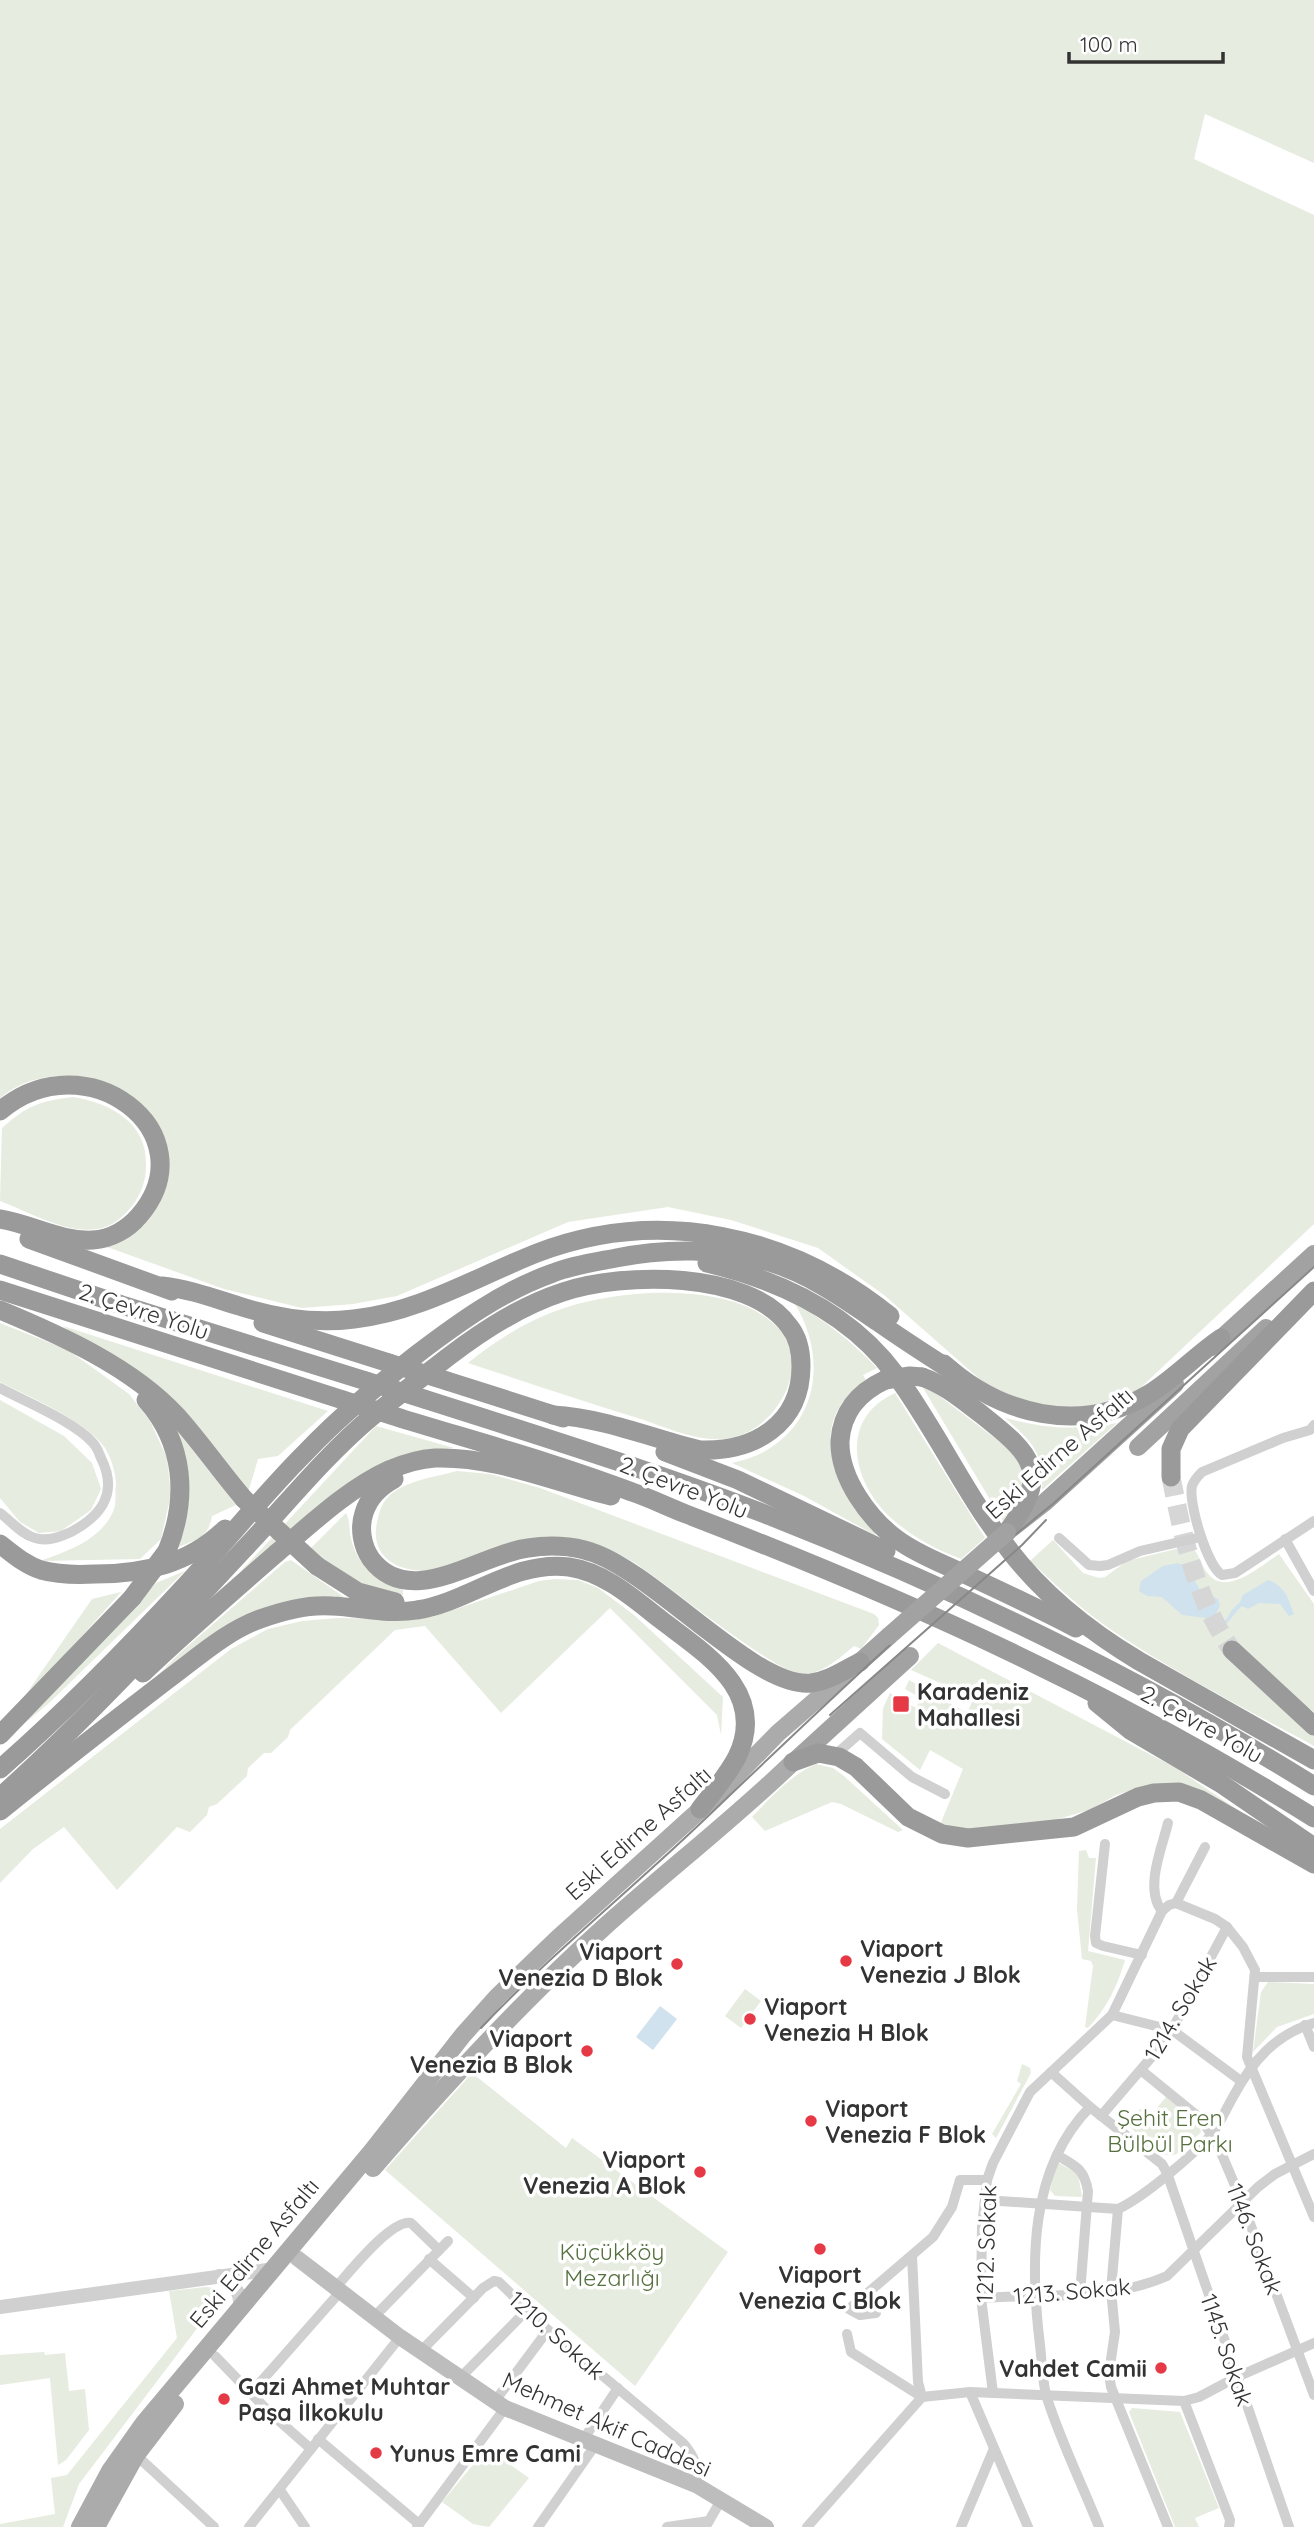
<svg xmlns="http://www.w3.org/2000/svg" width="1314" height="2527" font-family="Quicksand,sans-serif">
<rect width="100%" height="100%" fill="#fff"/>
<g fill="#e6ecdf">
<path d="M0 0H1314V163L1205 114 1194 159 1314 215V1224L1135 1393 1087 1407 1043 1406 991 1389 884 1295 818 1248 731 1220 668 1207 568 1222 397 1296 353 1304 302 1308 224 1289 107 1247C116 1243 127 1239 135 1233 149 1223 156 1209 162 1194 198 1100 66 1042 0 1098Z"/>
<path d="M73 1097C111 1103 148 1123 146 1166 146 1181 141 1194 132 1206 123 1217 112 1227 97 1229 66 1234 29 1212 0 1201L2 1128C27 1106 39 1101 73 1097Z"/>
<path d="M649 1293C690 1292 743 1295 775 1325 817 1364 774 1436 723 1439 696 1441 667 1428 641 1419 583 1401 526 1382 468 1363 527 1316 574 1298 649 1293Z"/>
<path d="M795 1304C826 1321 852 1342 877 1368L863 1375 866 1380C845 1394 828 1417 831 1444 833 1458 869 1515 878 1531L875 1535 804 1496 732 1463C744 1460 756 1457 767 1450 821 1418 825 1353 795 1304Z"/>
<path d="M0 1323 68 1350 129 1394 150 1421 167 1458 171 1494 161 1539 140 1559 39 1561C67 1552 106 1538 115 1506 116 1499 115 1491 116 1484 116 1473 110 1453 102 1444 78 1417 32 1398 0 1382Z"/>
<polygon points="63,1326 328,1411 278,1456 258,1459 248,1493 213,1448"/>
<polygon points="923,1388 934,1392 1017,1455 1026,1485 1003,1521"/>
<path d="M895 1393 985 1538 961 1559C935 1549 912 1537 891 1518 852 1482 838 1419 895 1393Z"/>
<polygon points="0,1400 64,1436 92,1463 101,1489 91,1510 61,1531 39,1533 20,1522 0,1498"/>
<path d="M1005 1418C1049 1429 1073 1430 1117 1423L1042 1490C1044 1453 1032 1441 1005 1418Z"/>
<polygon points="376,1426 454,1448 413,1453 245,1571 242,1570"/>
<path d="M176 1429 236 1505 212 1516C208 1539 196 1539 177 1548 194 1499 188 1478 176 1429Z"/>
<path d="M457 1471 490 1474 540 1488 874 1614 878 1618 879 1625 861 1649 854 1646C839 1658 823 1674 803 1674 776 1674 666 1583 635 1563 619 1553 603 1547 586 1542L426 1571C393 1571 368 1554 378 1518 380 1509 383 1501 391 1494 409 1480 435 1477 457 1471Z"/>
<path d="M346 1513C350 1520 349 1527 350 1535 356 1564 376 1582 403 1590V1595L353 1581 310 1549Z"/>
<path d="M1053 1540 1083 1573 1099 1578 1105 1577 1127 1561 1184 1547 1193 1548C1200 1556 1202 1568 1210 1576 1229 1595 1262 1565 1279 1554L1314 1604V1712L1306 1706 1314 1732V1746C1246 1709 1177 1674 1113 1631 1083 1611 1056 1585 1030 1561Z"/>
<polygon points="291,1560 348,1600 317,1597 144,1689 181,1652 285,1562"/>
<polygon points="185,1571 49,1703 19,1728 156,1583"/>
<polygon points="555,1579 578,1580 598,1588 634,1615 723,1697 721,1735 717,1715 610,1608 501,1713 425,1626 395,1630 290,1730 288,1737 271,1753 264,1753 248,1768 247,1776 217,1804 209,1807 207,1815 190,1832 177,1827 117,1890 64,1827 33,1849 0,1883 0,1829 231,1649 268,1629 302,1621 337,1618 385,1619 432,1617 539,1581"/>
<polygon points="121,1592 11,1716 92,1599"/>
<polygon points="938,1643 1176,1768 1273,1834 1208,1798 1129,1791 1116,1795 1092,1809 1055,1820 965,1830 940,1825 963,1769 930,1750 920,1770 882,1739 883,1708 890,1693 916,1708 921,1698 905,1689 909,1680 967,1713 976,1693 969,1689 965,1694 911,1670"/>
<path d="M816 1764 833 1768 844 1776 903 1830 898 1832 841 1804 832 1802 765 1831 752 1817C770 1798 792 1774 816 1764Z"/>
<path d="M1086 1850 1089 1858H1096L1088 1951 1125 1960C1117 1987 1107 2008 1088 2028L1085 2027 1093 1966 1091 1961 1082 1959 1077 1909 1079 1851Z"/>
<polygon points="1268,1982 1314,1984 1314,2014 1277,2027 1253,2052 1261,1992"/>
<polygon points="745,1989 761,2001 741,2028 725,2016"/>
<polygon points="1022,2064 1030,2068 1031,2073 996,2138 992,2134 1021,2084 1017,2081"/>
<polygon points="472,2073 566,2148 572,2138 728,2252 635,2386 385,2170"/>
<path d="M1166 2097 1199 2123 1201 2132C1194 2139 1187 2147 1180 2152 1161 2165 1140 2135 1127 2124L1140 2109 1151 2115Z"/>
<polygon points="1057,2162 1078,2174 1082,2197 1055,2196 1050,2190"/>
<polygon points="206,2287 214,2288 214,2306 79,2484 63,2527 0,2527 0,2524 55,2514 51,2478 67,2475 177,2338 169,2291"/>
<polygon points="44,2352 45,2355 65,2353 69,2391 85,2389 89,2430 66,2460 58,2465 50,2378 0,2385 0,2355"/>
<polygon points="1132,2408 1180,2412 1219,2508 1195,2518 1199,2527 1175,2527 1129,2412"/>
<polygon points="487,2448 529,2478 489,2527 473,2524 442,2502"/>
</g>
<g fill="#cfe2ee">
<path d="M1178 1563 1187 1567 1200 1590 1218 1599 1220 1606 1214 1617 1220 1623 1226 1620 1232 1610 1240 1602 1243 1595 1268 1580C1286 1586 1289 1601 1294 1614L1289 1616 1280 1604 1259 1603 1248 1609 1242 1606C1234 1612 1230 1624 1221 1626L1207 1618 1182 1615 1162 1597 1147 1596 1139 1591 1141 1581 1163 1566Z"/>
<polygon points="660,2006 677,2019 653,2050 636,2037"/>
</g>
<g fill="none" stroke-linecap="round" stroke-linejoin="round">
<path stroke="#d6d6d6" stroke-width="19" stroke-dasharray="19 10" stroke-linecap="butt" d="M1171 1477C1183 1537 1196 1600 1232 1650"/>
<g stroke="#d0d0d0" stroke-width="10">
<path d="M0 1388C26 1402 75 1422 93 1443 97 1447 99 1453 101 1458 118 1492 103 1515 71 1532 60 1537 47 1542 35 1538 21 1534 11 1521 0 1513"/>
<path d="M1314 1425 1310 1430 1283 1438 1202 1472C1198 1476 1194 1480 1192 1486 1188 1502 1207 1566 1222 1575L1235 1573 1314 1521"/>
<polyline points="1059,1538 1089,1565 1100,1566 1108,1565 1140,1551 1201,1537"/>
<polyline points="1285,1539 1314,1591"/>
<polyline points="834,1756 860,1733 912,1777 945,1794"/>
<polyline points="1105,1844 1095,1936 1096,1943 1103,1946 1142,1955"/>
<polyline points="1176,1903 1215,1919 1227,1927 1243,1947 1255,1970 1247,2057 1314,2217"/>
<path d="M1162 1911C1144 1889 1162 1848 1168 1823"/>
<polyline points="1256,1977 1314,1977"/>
<polyline points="1112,2015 1172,2030 1241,2081"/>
<polyline points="1305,2025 1314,2047"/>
<polyline points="1142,2071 1201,2119 1217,2143 1242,2202 1314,2395"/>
<polyline points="1051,2072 1090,2107 1162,2164 1167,2173 1289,2527"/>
<path d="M1090 2107C1029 2169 1030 2264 1040 2345 1042 2362 1042 2382 1047 2398 1061 2442 1082 2484 1099 2527"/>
<polyline points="1101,2116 1167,2039 1227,1927"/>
<path d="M1057 2155C1075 2166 1084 2168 1088 2191L1080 2294"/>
<polyline points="985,2200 1118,2209"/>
<polyline points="912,2256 918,2382 922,2397"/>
<polyline points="429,2259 474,2298"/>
<path d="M335 2288C349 2273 391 2219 411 2223L439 2250"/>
<path d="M981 2298C1041 2294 1111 2301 1167 2276L1258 2187 1275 2174 1314 2154"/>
<polyline points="876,2313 860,2315 849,2309 933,2237 952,2207 960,2180 987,2180"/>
<polyline points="374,2317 448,2241"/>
<polyline points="847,2334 851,2352 922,2397"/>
<path d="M421 2351 483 2288 494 2281 499 2282 548 2330 683 2443C695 2457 699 2467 696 2485"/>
<polyline points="215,2356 269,2412 311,2449"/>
<polyline points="460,2378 527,2310"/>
<polyline points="970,2392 1028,2527"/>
<polyline points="251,2393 340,2292"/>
<polyline points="993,2393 981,2298 982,2227 987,2180 993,2163 1030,2092 1112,2015 1162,1911 1169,1905 1176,1903 1205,1847"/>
<polyline points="922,2397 970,2392 1184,2401 1199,2397 1237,2377 1314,2343"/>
<polyline points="495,2401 548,2330"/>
<polyline points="1184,2401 1230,2520 1229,2527"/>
<polyline points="318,2439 419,2524"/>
<polyline points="583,2440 618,2388"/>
<polyline points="136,2455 214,2527"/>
<polyline points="280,2490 305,2527"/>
<polyline points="706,2526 720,2502"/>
<polyline points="249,2527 400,2337"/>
<polyline points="417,2527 505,2408"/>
<polyline points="538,2527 596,2444"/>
<polyline points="667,2527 709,2521"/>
<polyline points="807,2527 922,2397"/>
<polyline points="961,2527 993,2451"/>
<path d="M1168 2527 1111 2387 1109 2373 1115 2332 1111 2290 1118 2209C1144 2197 1192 2156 1211 2135 1220 2124 1226 2109 1233 2097 1251 2063 1275 2034 1314 2023"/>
</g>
<g stroke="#d0d0d0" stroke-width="14">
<path d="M219 2276C234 2285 242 2291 240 2310"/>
<polyline points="0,2307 274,2269"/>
</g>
<polyline stroke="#bdbdbd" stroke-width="16" points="297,2258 400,2337 505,2408 696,2485 766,2527"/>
<g stroke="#ababab" stroke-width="18">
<path d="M373 2168C445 2085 520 2003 601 1930 664 1873 732 1821 793 1762"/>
<polyline points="80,2527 110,2471 144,2423 372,2151 463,2035 497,1997 556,1940 722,1790 778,1733 846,1674"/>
<polyline points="96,2527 136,2455 175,2404"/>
</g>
<g stroke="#a2a2a2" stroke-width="18">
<polyline points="1212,1347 1314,1254"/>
<polyline points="1138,1447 1266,1328"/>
<polyline points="1012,1528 1044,1503 1175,1384"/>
<polyline points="860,1662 889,1636"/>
<polyline points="796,1760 910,1656"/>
</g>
<g stroke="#9a9a9a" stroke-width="19">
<path d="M0 1111C86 1038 210 1133 139 1216 128 1229 111 1239 93 1240 61 1242 31 1224 0 1219"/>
<polyline points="29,1239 172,1291"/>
<path d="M707 1263C778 1280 850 1313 895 1374 936 1429 964 1493 1007 1547 1042 1594 1089 1631 1139 1661L1314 1760"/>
<polyline points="0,1264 122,1305 366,1381"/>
<path d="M162 1286C189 1289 213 1298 239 1306 276 1318 315 1324 354 1319 419 1312 476 1277 537 1253 660 1206 790 1235 890 1316"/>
<polyline points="0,1290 343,1400"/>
<path d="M0 1310C60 1335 132 1367 177 1416 201 1443 221 1472 244 1499"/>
<polyline points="263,1323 389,1363"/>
<path d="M944 1364C1001 1415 1080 1435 1149 1394 1175 1378 1196 1355 1221 1338"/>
<path d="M922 1377C945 1385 962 1400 981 1414 1034 1456 1051 1472 1007 1532"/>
<path d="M885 1380C859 1392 842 1411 840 1441 839 1478 869 1519 898 1540 917 1554 939 1562 960 1572 999 1590 1038 1608 1076 1628"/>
<polyline points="447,1381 563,1418"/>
<path d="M424 1399C540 1436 656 1472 770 1516 958 1590 1142 1679 1314 1786"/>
<path d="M146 1400C185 1444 188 1499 167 1551"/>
<path d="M400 1418C478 1442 556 1463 632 1492 650 1498 668 1507 686 1514 907 1599 1113 1692 1314 1818"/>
<polyline points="665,1452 738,1480 886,1551"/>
<polyline points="1171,1477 1171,1449 1180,1429 1314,1291"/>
<path d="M394 1479C379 1487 369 1497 364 1513 359 1528 362 1546 371 1559 410 1611 480 1554 528 1548 547 1545 572 1545 591 1552 654 1572 755 1689 811 1683 829 1681 844 1670 860 1662"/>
<path d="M0 1544C13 1554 25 1565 41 1570 59 1575 77 1575 95 1574 144 1574 189 1564 225 1529"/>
<polyline points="317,1566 358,1592 395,1602"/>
<polyline points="1232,1650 1314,1726"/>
<path d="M143 1673C187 1631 232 1592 278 1552 311 1524 349 1488 389 1470 403 1464 419 1459 435 1458 495 1456 553 1482 611 1496"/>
<polyline points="1097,1703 1130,1730 1220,1783 1314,1847"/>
<polyline points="0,1735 132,1598"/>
<polyline points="793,1762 818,1753 839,1757 856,1767 908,1817 942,1834 968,1838 1074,1827 1138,1797 1154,1793 1179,1792 1201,1800 1314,1864"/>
<path d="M0 1769C65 1712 127 1649 186 1585 226 1542 263 1495 305 1453 339 1417 377 1386 416 1355 458 1323 502 1291 553 1273 573 1265 595 1262 616 1258 665 1248 721 1248 769 1262 809 1274 843 1298 878 1322 902 1339 927 1355 952 1371"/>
<path d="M0 1797C86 1720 165 1634 244 1549 285 1506 323 1458 369 1419 388 1403 410 1387 430 1371 470 1339 514 1308 563 1292 622 1272 749 1270 789 1326 798 1337 801 1352 801 1366 801 1425 753 1452 700 1450 651 1438 604 1418 553 1415"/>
<path d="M0 1811C55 1767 111 1723 167 1680 197 1658 225 1632 260 1619 282 1611 309 1604 332 1606 360 1607 389 1615 417 1610 469 1602 513 1560 569 1567 604 1572 633 1598 660 1619 704 1653 769 1691 737 1757 727 1776 713 1792 700 1809"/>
</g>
<g stroke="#888" stroke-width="2">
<polyline points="830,1715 1022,1545 1046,1520"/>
<path d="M481 2028C552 1953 631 1890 705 1819 818 1711 932 1602 1054 1503L1314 1267"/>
</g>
<polyline stroke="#a2a2a2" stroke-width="18" points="889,1636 1007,1532"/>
<g stroke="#9a9a9a" stroke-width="19">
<polyline points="389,1363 447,1381"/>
<polyline points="885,1380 910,1376 922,1377"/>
<polyline points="366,1381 424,1399"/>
<polyline points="343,1400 400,1418"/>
<polyline points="244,1499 317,1566"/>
<polyline points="132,1598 167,1551"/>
</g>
</g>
<g fill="#e63946" stroke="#fff" stroke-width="2.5">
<rect x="892" y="1695" width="18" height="18" rx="3.5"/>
<circle cx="846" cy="1961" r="7"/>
<circle cx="677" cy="1964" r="7"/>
<circle cx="750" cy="2019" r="7"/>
<circle cx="587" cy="2051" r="7"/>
<circle cx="811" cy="2121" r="7"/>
<circle cx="700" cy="2172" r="7"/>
<circle cx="820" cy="2249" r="7"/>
<circle cx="1161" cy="2368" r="7"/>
<circle cx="224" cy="2399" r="7"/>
<circle cx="376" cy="2453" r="7"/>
</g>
<g text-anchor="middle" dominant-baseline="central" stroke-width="7" stroke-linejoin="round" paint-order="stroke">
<g font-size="23" fill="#333" stroke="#fff">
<text transform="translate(144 1311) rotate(18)">2. Çevre Yolu</text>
<text transform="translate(1059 1453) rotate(-41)">Eski Edirne Asfaltı</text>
<text transform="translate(684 1487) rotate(21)">2. Çevre Yolu</text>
<text transform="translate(1202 1724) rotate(29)">2. Çevre Yolu</text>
<text transform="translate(638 1833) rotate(-42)">Eski Edirne Asfaltı</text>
<text transform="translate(1180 2008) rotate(-59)">1214. Sokak</text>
<text transform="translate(1255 2239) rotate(69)">1146. Sokak</text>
<text transform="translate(986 2244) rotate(-88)">1212. Sokak</text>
<text transform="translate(254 2253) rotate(-50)">Eski Edirne Asfaltı</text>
<text transform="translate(1072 2291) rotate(-5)">1213. Sokak</text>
<text transform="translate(557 2335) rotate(42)">1210. Sokak</text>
<text transform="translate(1227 2350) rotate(71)">1145. Sokak</text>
<text transform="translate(607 2424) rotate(24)">Mehmet Akif Caddesi</text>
</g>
<g font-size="23" font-weight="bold" fill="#333" stroke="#fff" text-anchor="start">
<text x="917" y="1691">Karadeniz<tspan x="917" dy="26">Mahallesi</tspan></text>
<text x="860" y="1948">Viaport<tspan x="860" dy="26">Venezia J Blok</tspan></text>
<text x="663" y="1951" text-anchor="end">Viaport<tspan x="663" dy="26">Venezia D Blok</tspan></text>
<text x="764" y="2006">Viaport<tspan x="764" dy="26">Venezia H Blok</tspan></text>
<text x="573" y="2038" text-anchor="end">Viaport<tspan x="573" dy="26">Venezia B Blok</tspan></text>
<text x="825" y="2108">Viaport<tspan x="825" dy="26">Venezia F Blok</tspan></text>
<text x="686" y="2159" text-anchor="end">Viaport<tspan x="686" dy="26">Venezia A Blok</tspan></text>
<text x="820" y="2274" text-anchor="middle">Viaport<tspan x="820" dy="26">Venezia C Blok</tspan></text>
<text x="1147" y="2368" text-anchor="end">Vahdet Camii</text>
<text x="238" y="2386">Gazi Ahmet Muhtar<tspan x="238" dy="26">Paşa İlkokulu</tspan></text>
<text x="390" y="2453">Yunus Emre Cami</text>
</g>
<g font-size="23" fill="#56703f" stroke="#fff">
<text x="1170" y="2117">Şehit Eren<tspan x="1170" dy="26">Bülbül Parkı</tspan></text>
<text x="612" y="2251">Küçükköy<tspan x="612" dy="26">Mezarlığı</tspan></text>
</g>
</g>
<path d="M1069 52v10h154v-10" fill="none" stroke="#333333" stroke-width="3.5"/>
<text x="1080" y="52" font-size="21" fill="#333333" stroke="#ffffff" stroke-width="5" paint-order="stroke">100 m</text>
</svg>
